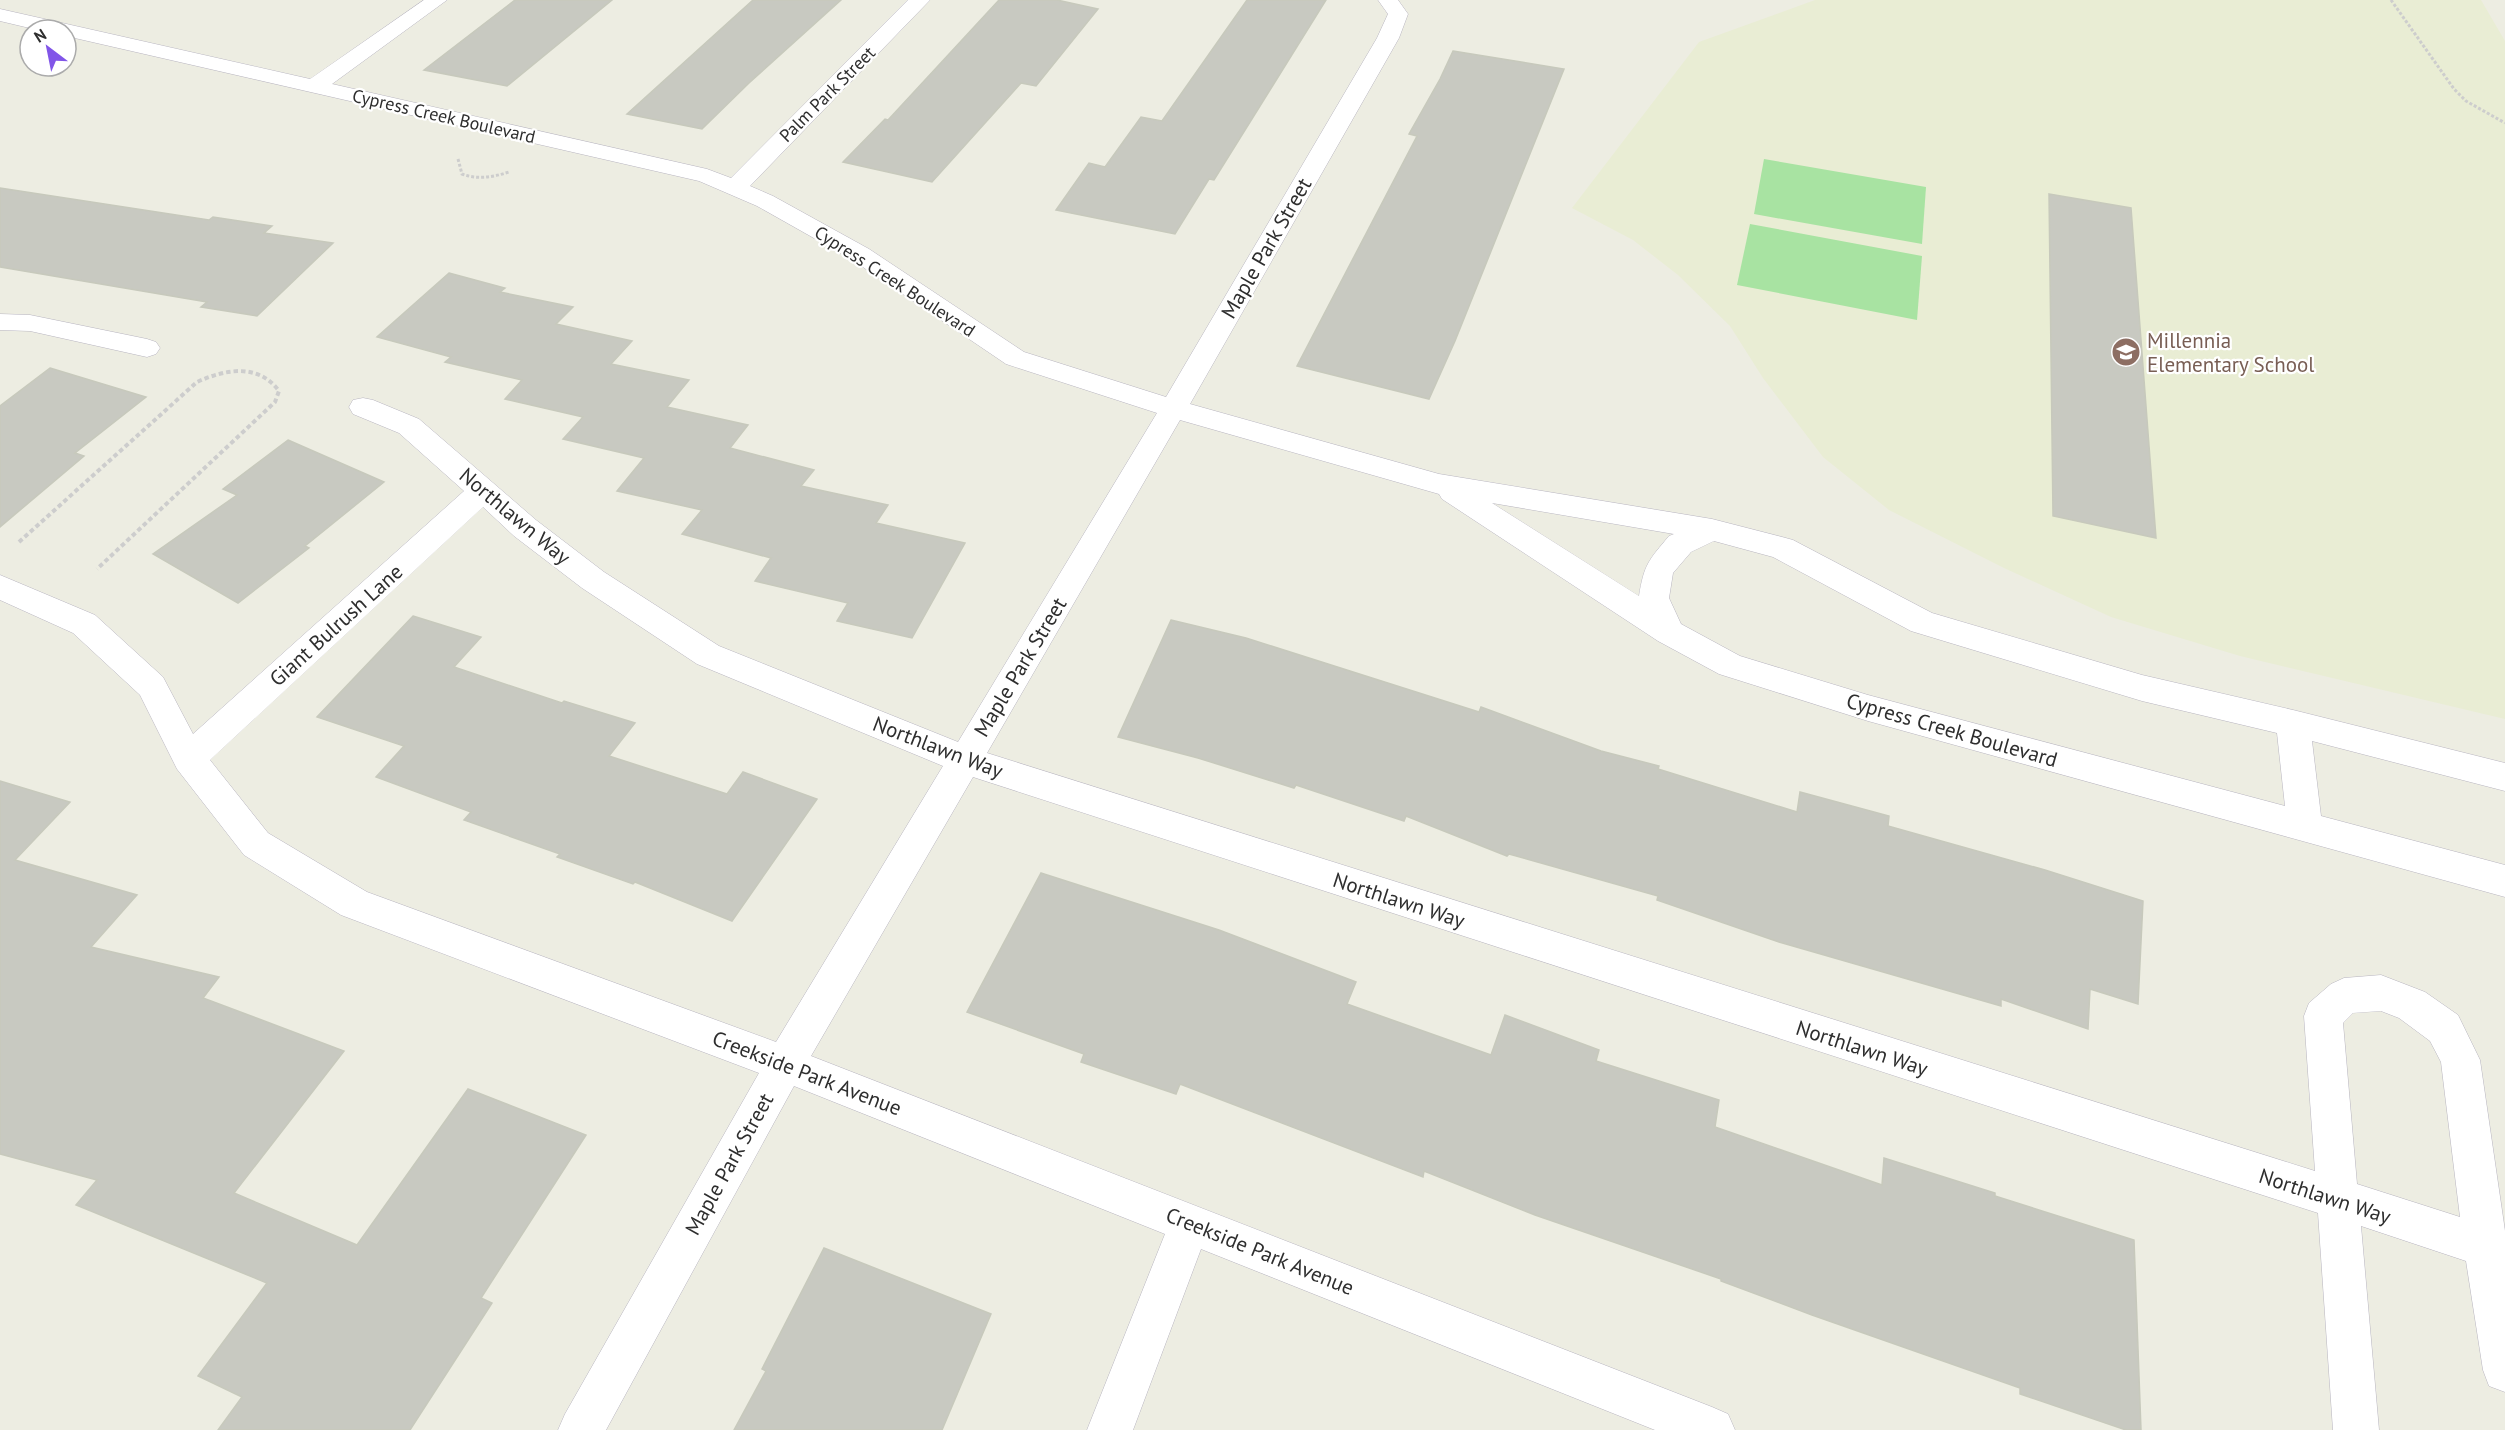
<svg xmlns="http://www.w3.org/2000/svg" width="2505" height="1430" font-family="'PT Sans',sans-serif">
<rect width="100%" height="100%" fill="#edede2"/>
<polygon fill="#e9edd4" points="1815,0 2481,0 2505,41 2505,719 2240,656 2111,617 2004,568 1889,510 1823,457 1763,378 1730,326 1678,275 1633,240 1572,208 1699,42"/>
<g fill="#a8e3a2">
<polygon points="1764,159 1926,187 1922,244 1754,214"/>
<polygon points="1750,224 1922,256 1917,320 1737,285"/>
</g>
<g fill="#c8c9c1" stroke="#c7c9bc" stroke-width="1.5">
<polygon points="515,0 612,0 507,86 424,70"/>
<polygon points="753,0 841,0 749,83 702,129 627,114"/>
<polygon points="999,0 1057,0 1098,9 1036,86 1021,83 932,182 843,162 885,119 888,120"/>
<polygon points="1247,0 1326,0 1214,180 1209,179 1175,234 1056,210 1089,163 1105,167 1141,117 1162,121"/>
<polygon points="1453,51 1564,69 1455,341 1429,399 1297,366 1417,136 1409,134 1440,79"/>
<polygon points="0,188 209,220 213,217 272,226 264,233 333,243 257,316 201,307 207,302 0,267"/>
<polygon points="2049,194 2131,208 2156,538 2053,516"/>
<polygon points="449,273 505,288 500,292 573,307 556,324 632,341 611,364 689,380 667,407 748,425 730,448 814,470 801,486 888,505 876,523 965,543 912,638 837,621 848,603 755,581 771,558 682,534 702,510 617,491 644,458 563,439 583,417 505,399 522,380 445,362 451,357 377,337"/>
<polygon points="50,368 146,397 75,453 84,456 0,527 0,406"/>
<polygon points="288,440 384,482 305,546 309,548 238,603 153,554 237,495 223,489"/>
<polygon points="413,616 481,637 454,667 562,703 564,701 635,723 609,756 727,794 743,772 817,799 732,921 635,882 633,884 557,857 560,854 464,820 471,812 376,777 404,746 317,717"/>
<polygon points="1171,620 1246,638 1479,712 1481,707 1601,751 1659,766 1658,769 1797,812 1800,792 1889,816 1888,826 2045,870 2143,901 2138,1004 2090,989 2088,1029 2001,999 2001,1006 1779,942 1657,900 1658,896 1509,854 1507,856 1406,816 1404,821 1296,785 1294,788 1198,758 1118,737"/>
<polygon points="0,781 70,802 15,860 137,895 91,947 219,977 203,998 344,1051 234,1193 357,1245 468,1089 586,1135 481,1298 492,1303 410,1430 218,1430 242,1397 198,1376 267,1283 76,1205 97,1180 0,1154"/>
<polygon points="1041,873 1219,930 1356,982 1347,1004 1491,1055 1505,1015 1599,1050 1596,1061 1719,1100 1715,1127 1882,1185 1884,1158 1995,1193 1995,1196 2134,1240 2141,1430 2126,1430 2020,1394 2020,1388 1812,1315 1721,1281 1721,1279 1535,1215 1424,1171 1423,1177 1180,1084 1176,1094 1081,1062 1084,1054 967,1012"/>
<polygon points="824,1248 991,1314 942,1430 734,1430 766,1371 762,1369"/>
</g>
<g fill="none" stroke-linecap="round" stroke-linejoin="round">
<g stroke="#b8b5c0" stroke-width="1">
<g id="minor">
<path d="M424 0H447L332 84 707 169 731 178 908 0H930L750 186 773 196 869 249 1024 352 1166 397 1377 38 1388 14 1378 0H1398L1408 14 1399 38 1190 404 1439 474 1712 519 1782 537 1793 540 1932 613 2142 675 2293 710 2505 763V791L2312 741 2321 816 2505 865V897L1868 721 1719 674 1658 641 1442 499 1439 494 1180 420 987 753 2315 1171 2304 1016 2309 1003 2331 984 2344 978 2381 975 2425 992 2458 1015 2480 1060 2505 1231V1392L2489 1386 2483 1370 2466 1261 2361 1226 2379 1430H2333L2318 1213 973 777 811 1056 1712 1407 1728 1414 1735 1430H1655L1201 1249 1133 1430H1087L1165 1234 794 1086 606 1430H558L565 1414 759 1073 341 915 244 855 177 769 140 695 73 633 0 600V575L95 615 163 677 193 734 464 491 399 433 353 414 349 407 353 400 363 398 373 400 419 419 536 520 604 572 719 646 958 742 1157 413 1006 364 851 259 757 206 699 181 66 36V30H38L0 21V9L310 79ZM1492 503 1674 534 1669 536C1649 560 1644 564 1639 596ZM483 507 514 536 582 588 697 664 943 766 776 1042 367 892 268 833 210 760ZM1714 541 1773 557 1911 631 2142 701 2277 733 2285 806 1868 695 1740 656 1681 624 1669 598 1673 573 1691 552ZM2381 1011 2399 1018 2430 1041 2441 1062 2460 1217 2357 1184 2343 1023 2353 1013Z"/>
<polygon points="0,314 30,315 147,339 156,342 160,348 156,354 147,357 30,331 0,330"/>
</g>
</g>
<g stroke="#cdcdcd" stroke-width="3" stroke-dasharray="3 2" stroke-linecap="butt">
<polyline points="2391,0 2454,89 2466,101 2505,123"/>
<path d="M458 159 462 174C478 180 493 177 509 172"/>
</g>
<path stroke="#cdcdcd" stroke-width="4" stroke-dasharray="4.5 3" stroke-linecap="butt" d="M19 542 197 382C226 369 258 363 279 391L275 402 97 569"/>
<use href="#minor" fill="#fff" fill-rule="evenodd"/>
</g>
<defs>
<g id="school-disc" transform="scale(1.5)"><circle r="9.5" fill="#8d6e63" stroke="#fff"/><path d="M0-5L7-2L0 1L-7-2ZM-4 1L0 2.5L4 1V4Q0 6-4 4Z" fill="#fff"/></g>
</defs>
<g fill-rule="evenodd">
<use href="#school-disc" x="2126" y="352"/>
</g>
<g text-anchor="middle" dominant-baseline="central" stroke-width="4.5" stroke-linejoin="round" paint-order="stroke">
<g font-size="18" fill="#2e2e2e" stroke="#fff">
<text transform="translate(827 94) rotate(-45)">Palm Park Street</text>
<text transform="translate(444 116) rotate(13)">Cypress Creek Boulevard</text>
<text transform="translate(895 281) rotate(33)">Cypress Creek Boulevard</text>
</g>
<g font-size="21" fill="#2e2e2e" stroke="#fff">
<text transform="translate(1266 248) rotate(-60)">Maple Park Street</text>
<text transform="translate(515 516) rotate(40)">Northlawn Way</text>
<text transform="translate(336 625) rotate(-42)">Giant Bulrush Lane</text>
<text transform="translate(1020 667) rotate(-59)">Maple Park Street</text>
<text transform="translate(1952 730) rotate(16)">Cypress Creek Boulevard</text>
<text transform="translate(938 747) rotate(21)">Northlawn Way</text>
<text transform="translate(1399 900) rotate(18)">Northlawn Way</text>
<text transform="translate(1862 1048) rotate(18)">Northlawn Way</text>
<text transform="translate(807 1073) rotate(21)">Creekside Park Avenue</text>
<text transform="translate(729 1164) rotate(-61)">Maple Park Street</text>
<text transform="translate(2325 1196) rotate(18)">Northlawn Way</text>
<text transform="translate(1260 1251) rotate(22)">Creekside Park Avenue</text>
</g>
<g font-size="21" fill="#785e54" stroke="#fff" text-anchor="start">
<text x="2147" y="340">Millennia<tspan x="2147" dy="24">Elementary School</tspan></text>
</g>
</g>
<g transform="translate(48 48) rotate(328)"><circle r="28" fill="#ffffff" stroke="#ababab" stroke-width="1.5"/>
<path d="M0-4.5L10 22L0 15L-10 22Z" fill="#8155e8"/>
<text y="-9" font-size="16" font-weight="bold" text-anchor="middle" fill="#2e2e2e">N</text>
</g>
</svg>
